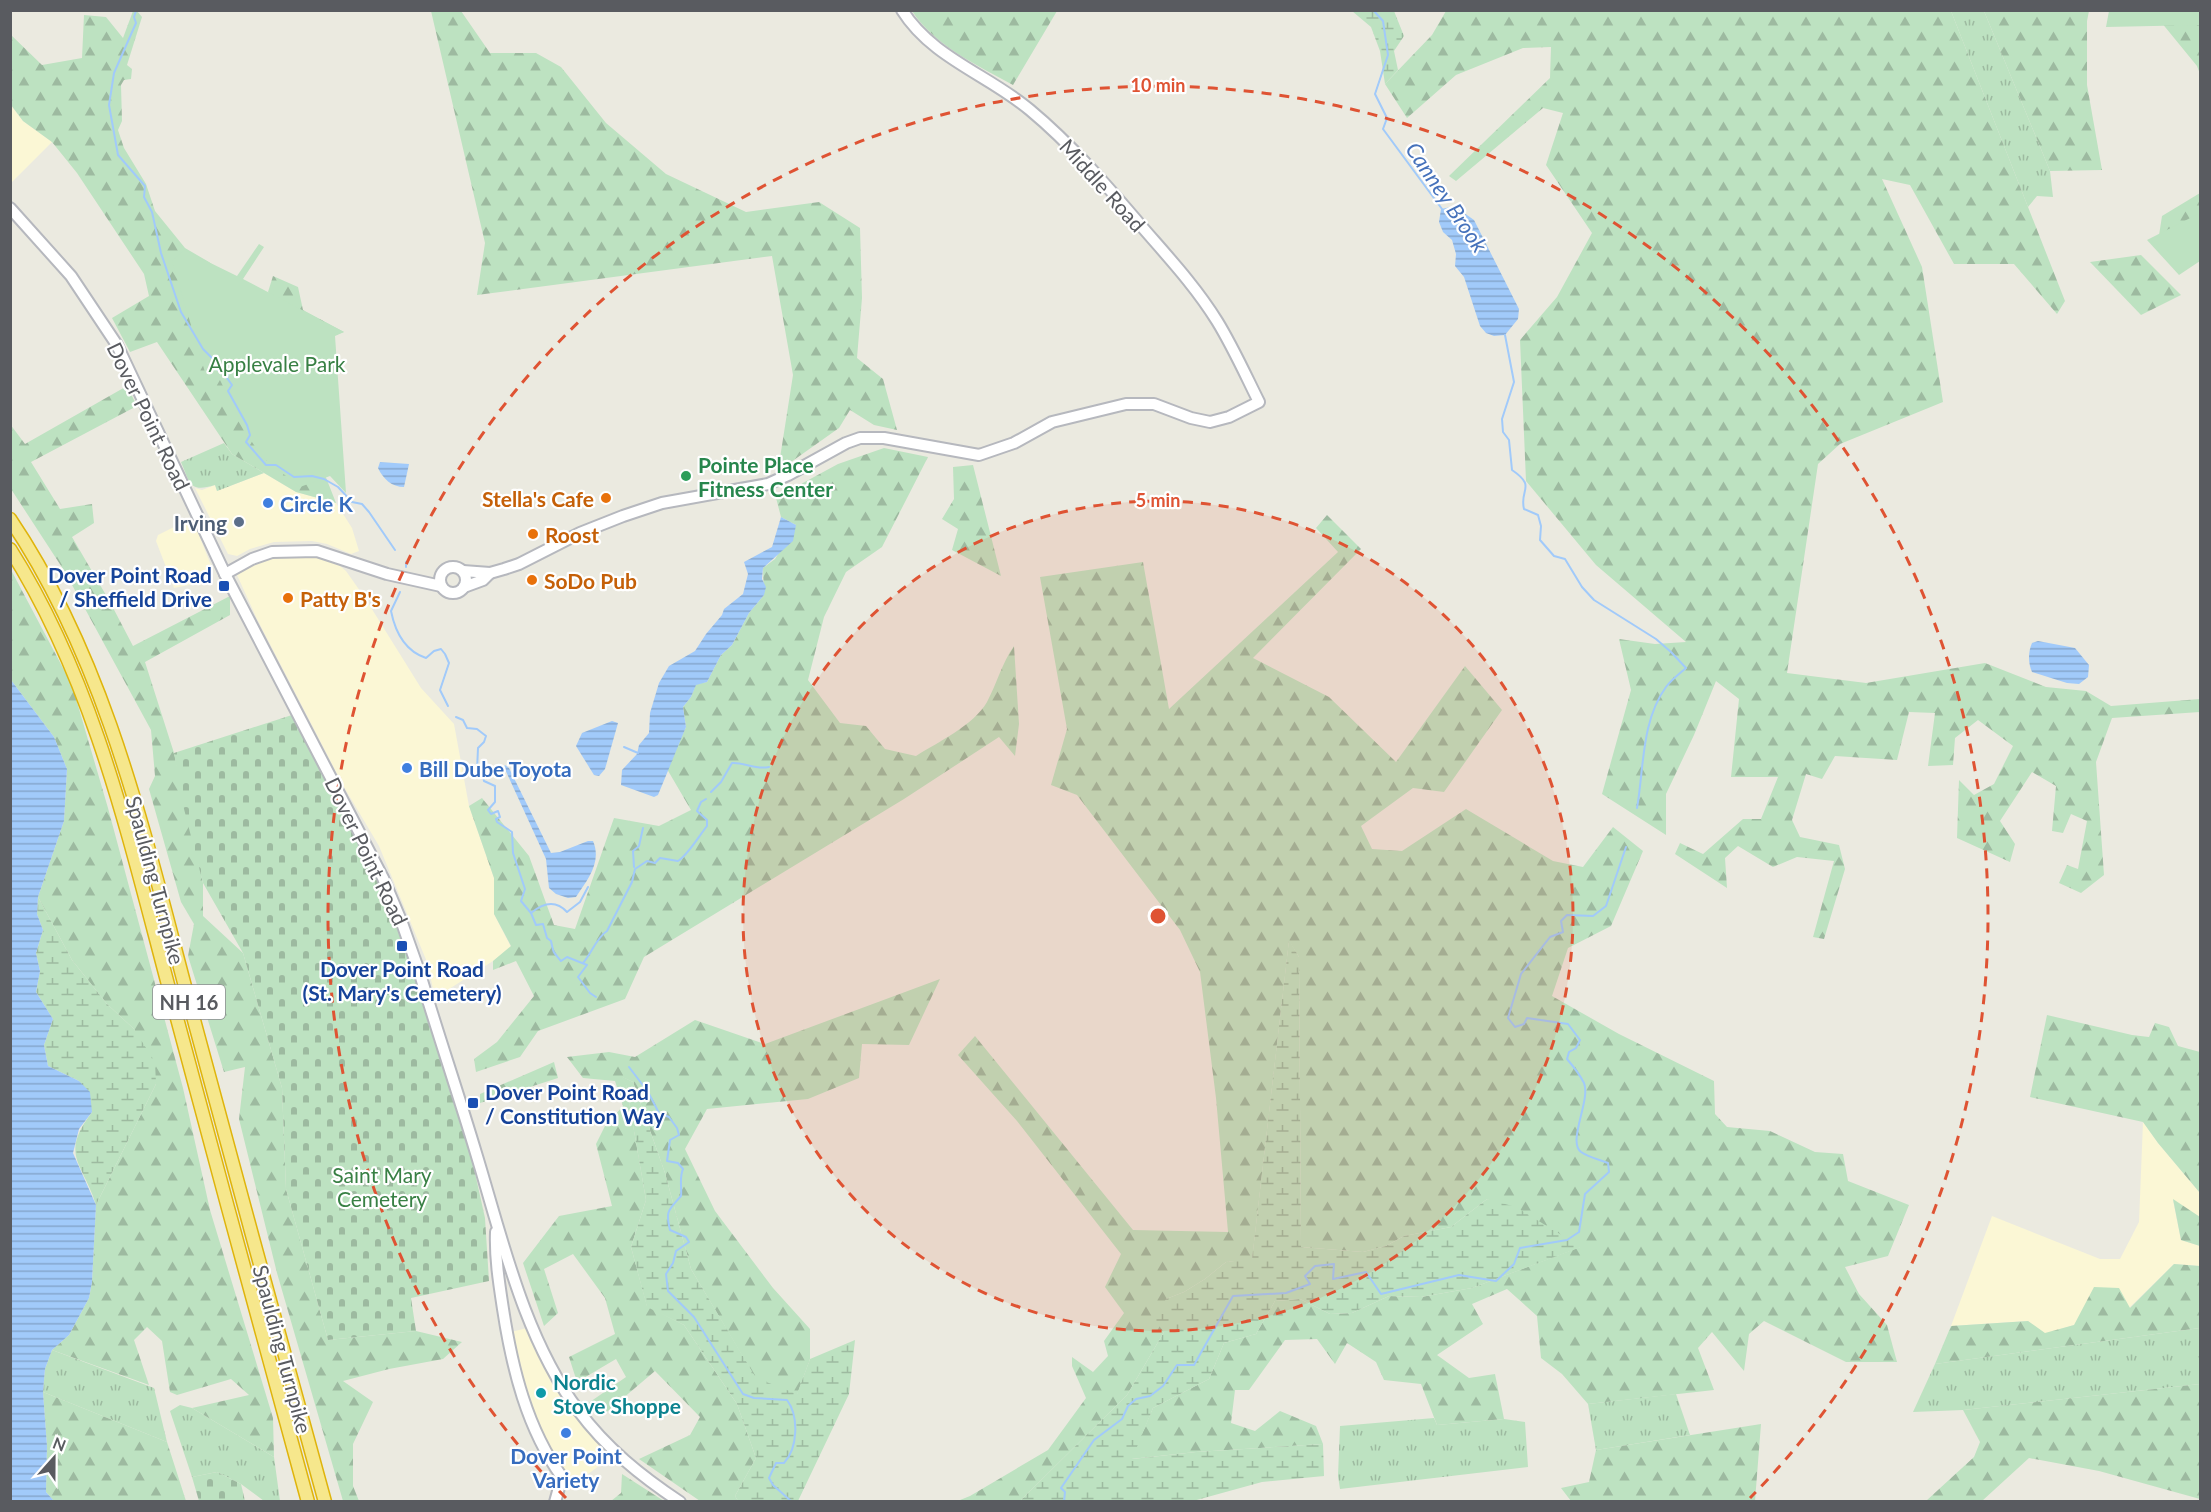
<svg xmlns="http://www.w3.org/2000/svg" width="2211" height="1512" font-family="Lato,sans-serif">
<defs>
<pattern id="grass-tufts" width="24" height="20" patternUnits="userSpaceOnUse" patternTransform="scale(1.5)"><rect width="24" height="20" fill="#bde2c1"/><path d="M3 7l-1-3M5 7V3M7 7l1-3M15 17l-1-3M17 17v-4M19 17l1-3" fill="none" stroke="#9dbaa0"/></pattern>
<pattern id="forest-firs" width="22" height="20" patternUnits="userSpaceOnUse" patternTransform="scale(1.5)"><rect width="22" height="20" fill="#bde2c1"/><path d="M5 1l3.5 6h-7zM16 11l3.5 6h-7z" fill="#9dbaa0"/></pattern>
<pattern id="wetland-marsh" width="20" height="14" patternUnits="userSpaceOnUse" patternTransform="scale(1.5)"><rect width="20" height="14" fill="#bde2c1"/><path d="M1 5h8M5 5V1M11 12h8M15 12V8" fill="none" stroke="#9dbaa0"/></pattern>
<pattern id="cemetery-stones" width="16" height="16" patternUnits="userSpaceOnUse" patternTransform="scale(1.5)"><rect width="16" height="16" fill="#bde2c1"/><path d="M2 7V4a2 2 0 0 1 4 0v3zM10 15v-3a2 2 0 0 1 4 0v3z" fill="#9dbaa0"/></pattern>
<pattern id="water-rules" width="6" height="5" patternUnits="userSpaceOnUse" patternTransform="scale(1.5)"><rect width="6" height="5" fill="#a1cafa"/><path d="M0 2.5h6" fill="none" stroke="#86a7ce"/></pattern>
</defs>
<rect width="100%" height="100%" fill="#ebeae0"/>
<g fill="#fbf7d5">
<polygon points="10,104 23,121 52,142 11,183"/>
<polygon points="264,473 296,492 336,503 352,528 359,551 351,554 327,544 312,541 274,542 250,549 237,556 228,554 195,488 202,490 215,485 217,491"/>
<polygon points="192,518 213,570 207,576 189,585 174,588 156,541 158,535"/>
<polygon points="279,556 318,556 335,562 346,571 365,598 421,688 454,724 469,806 494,878 494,914 511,947 493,961 435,998 427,962 379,846 344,787 257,619 237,575 242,570 263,560"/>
<polygon points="2143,1122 2158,1143 2200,1193 2200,1217 2173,1200 2181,1240 2200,1246 2200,1266 2174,1264 2129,1308 2045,1334 2028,1321 1951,1326 1992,1216 2100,1259 2120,1259 2139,1222"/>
<polygon points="527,1328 542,1361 566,1402 594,1437 612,1456 575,1484 557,1463 534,1414 523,1380 511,1332"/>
</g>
<g fill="url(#grass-tufts)">
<polygon points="1951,11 1984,11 2050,171 2053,197 2037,196 2028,207"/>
<path d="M224 443 232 454 264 473 217 491 215 485C189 493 190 483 181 462Z"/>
<polygon points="2200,1328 2200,1384 1963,1410 1913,1412 1935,1364"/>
<polygon points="52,1350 154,1388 167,1442 43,1392 45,1369"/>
<polygon points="1676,1394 1690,1435 1596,1450 1588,1404"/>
<polygon points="180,1405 192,1408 274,1457 280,1501 264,1501 241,1484 217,1472 192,1477 170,1411"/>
<polygon points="1434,1418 1437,1425 1504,1419 1525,1422 1528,1467 1340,1489 1338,1476 1340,1426"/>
</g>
<g fill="url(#forest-firs)">
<polygon points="133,11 137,11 142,17 127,65 132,69 131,79 124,80 121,85 122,121 118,130 124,148 146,184 155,211 185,248 209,262 292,329 268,292 273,276 298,287 303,310 344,332 278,355 336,503 296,492 232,454 157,342 130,352 112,318 149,296 144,274 77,173 52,142 23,121 11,105 10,34 42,65 82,58 84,15 106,17 123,38"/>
<polygon points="431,11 461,11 490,53 536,53 561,67 606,123 666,174 746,212 819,202 860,228 862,298 857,358 883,379 897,430 874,425 850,410 839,428 784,467 780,458 793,375 772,256 477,295 485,243"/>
<path d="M912 11H1057L1013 85C977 65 935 46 912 11Z"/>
<polygon points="1446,11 1951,11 2065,301 2057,314 2014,264 1954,264 1910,185 1882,179 1922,267 1943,402 1840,444 1818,464 1787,673 1866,683 1985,663 2046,687 2086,691 2111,706 2200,699 2200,712 2112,718 2096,762 2104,875 2081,893 2059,883 2067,865 2078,869 2087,821 2071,814 2063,833 2052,831 2056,786 2032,772 2000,821 2015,844 2010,862 1957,838 1959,780 1974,795 1994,784 2013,746 1978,720 1955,738 1953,765 1928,766 1935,713 1909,712 1897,760 1835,756 1822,779 1806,774 1792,820 1800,837 1839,845 1845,869 1824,939 1813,937 1834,861 1797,857 1773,867 1738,846 1725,858 1727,888 1675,854 1680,843 1703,854 1743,819 1761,819 1778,777 1731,777 1739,699 1716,681 1694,735 1666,794 1666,835 1602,794 1631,690 1619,639 1655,644 1686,642 1596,565 1526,481 1520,340 1557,297 1592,233 1546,165 1563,113 1543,108 1456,181 1449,176 1550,78 1551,47 1523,48 1456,75 1407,118 1385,84 1432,35"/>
<polygon points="1984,11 2089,11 2087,21 2087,85 2102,170 2050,171"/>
<polygon points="2152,11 2200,11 2200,74 2197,66"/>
<polygon points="2200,193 2200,254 2157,248 2162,216"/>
<polygon points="2141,255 2181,295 2141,315 2090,262"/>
<polygon points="127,386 137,406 31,462 60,509 92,504 94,523 72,537 110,602 133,646 230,596 230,615 145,662 174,753 203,883 203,916 243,953 282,1088 286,1189 328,1340 416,1331 462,1342 443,1359 389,1369 343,1381 373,1402 353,1444 353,1486 359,1501 343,1501 277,1273 239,1119 245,1067 224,1072 188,956 194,924 181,902 149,789 155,776 151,730 65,572 11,489 10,424 25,444"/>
<path d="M884 448 928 457 882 547 846 572 824 617 808 680 840 723 866 726 885 749 916 756C938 742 974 725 987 702 997 683 1002 663 1014 646L1019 724 1015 756 999 737 904 799 644 957 625 999 538 1031 520 1057 476 1072 474 1059 497 1042 534 996 516 961 493 970V961L511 946 494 914V878L469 806 482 798 529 856 554 925 575 929 614 818 659 826 691 810 667 769 686 727 683 707 691 697 696 684 707 682 721 655 732 645 749 613 764 595 763 568 775 559 796 525 781 517 775 494 801 484 838 464Z"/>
<polygon points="973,465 1001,576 952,550 958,529 942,519 954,499 953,467"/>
<polygon points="1327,515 1361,549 1253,658 1329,697 1396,762 1465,666 1502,710 1444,792 1413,788 1361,826 1372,849 1402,851 1466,809 1553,861 1583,867 1613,827 1643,851 1611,926 1568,948 1552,996 1619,1034 1714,1081 1715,1114 1727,1127 1770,1131 1815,1152 1843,1154 1848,1181 1909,1205 1888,1256 1845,1267 1859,1294 1887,1325 1897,1362 1846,1362 1764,1321 1749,1334 1744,1371 1712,1332 1698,1348 1714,1390 1588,1404 1562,1374 1541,1358 1537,1316 1507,1289 1472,1304 1483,1324 1437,1355 1469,1378 1495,1374 1504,1419 1437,1425 1421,1384 1384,1380 1376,1362 1347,1343 1335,1364 1317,1339 1285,1340 1249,1390 1235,1390 1231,1423 1255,1431 1280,1411 1316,1426 1323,1444 1196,1452 1131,1459 1153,1408 1209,1379 1224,1343 1256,1334 1275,1301 1300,1299 1330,1314 1352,1313 1389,1296 1421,1297 1472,1288 1580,1247 1487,1199 1451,1227 1404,1236 1386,1246 1363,1252 1301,1247 1299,957 1289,941 1252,1260 1226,1262 1205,1279 1184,1292 1166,1299 1164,1332 1127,1395 1020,1501 955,1502 970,1496 1048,1450 1086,1398 1072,1366 1072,1357 1093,1372 1108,1356 1104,1341 1124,1313 1105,1287 1121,1254 1017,1121 958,1055 975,1036 1133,1230 1228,1232 1216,1098 1200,972 1180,930 1077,795 1051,785 1067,729 1040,577 1143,562 1169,709 1338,552 1316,528"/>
<polygon points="10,568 72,685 108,808 183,1088 210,1210 273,1418 274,1457 192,1408 249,1395 231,1379 177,1395 170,1392 162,1341 147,1327 134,1340 149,1385 52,1350 69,1335 89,1298 92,1282 96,1205 156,1084 134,1029 107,1004 72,960 38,897 64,821 67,769 54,737 11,680"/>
<polygon points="940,979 909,1045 862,1044 859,1078 808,1099 707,1109 685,1149 715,1211 773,1288 810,1329 810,1359 797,1395 756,1379 691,1269 665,1173 633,1082 622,1077 626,1084 646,1200 631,1247 647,1306 684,1325 737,1404 756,1458 735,1496 738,1501 700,1501 639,1459 690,1435 700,1417 655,1371 602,1416 587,1404 626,1377 616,1359 577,1382 569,1357 615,1334 605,1298 573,1254 544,1269 558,1313 544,1326 523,1263 559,1216 612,1206 596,1144 605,1126 623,1106 615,1081 583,1078 567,1057 609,1052 635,1057 695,1020 765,1044"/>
<polygon points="2047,1015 2132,1035 2149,1037 2155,1023 2169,1027 2178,1046 2200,1052 2200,1193 2158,1143 2143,1122 2030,1097"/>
<polygon points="554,1062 558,1078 480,1103 480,1094"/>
<polygon points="2173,1199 2200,1217 2200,1246 2181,1240"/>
<polygon points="2174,1264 2200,1266 2200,1328 1935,1364 1951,1326 2028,1321 2045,1333 2074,1325 2094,1287 2119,1288 2130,1308"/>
<polygon points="2200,1384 2200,1499 2099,1471 2029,1458 1982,1501 1926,1501 1974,1457 1980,1442 1963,1410"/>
<polygon points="43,1392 167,1442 186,1501 54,1501 46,1492 47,1446"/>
<polygon points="1761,1424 1755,1501 1571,1501 1561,1488 1589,1482 1596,1450"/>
<polygon points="622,1474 664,1501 611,1501 621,1493"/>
</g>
<g fill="url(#wetland-marsh)">
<polygon points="1352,11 1394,11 1404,36 1394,51 1398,70 1385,84 1380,51 1371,27"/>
<path d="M38 897 72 960 107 1004 134 1029 155 1062 156 1084 96 1205C83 1162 59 1156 92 1112L79 1081 48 1066 44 1045 53 1019 36 992 40 971 36 953 43 930 37 914Z"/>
<polygon points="1289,940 1299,957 1301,1247 1363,1252 1386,1246 1404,1236 1451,1227 1487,1199 1516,1207 1581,1247 1472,1288 1421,1297 1389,1296 1352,1313 1330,1314 1300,1299 1275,1301 1256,1334 1224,1343 1209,1379 1153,1408 1132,1459 1196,1452 1323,1444 1324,1476 1262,1482 1193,1501 1020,1501 1127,1395 1164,1332 1155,1321 1166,1299 1184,1292 1205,1279 1226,1262 1252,1259"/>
<polygon points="621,1076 633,1082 665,1173 691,1269 756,1378 797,1394 810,1359 855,1340 849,1394 798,1501 738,1501 735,1496 756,1458 737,1404 684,1325 647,1307 631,1247 646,1200 626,1085"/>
</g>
<g fill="url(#cemetery-stones)">
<polygon points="292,715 369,860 401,935 473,1164 485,1218 489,1281 411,1298 416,1331 328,1340 286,1189 282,1088 243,953 203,883 183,805 174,753"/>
<polygon points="217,1472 241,1484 245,1501 199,1501 192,1477"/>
</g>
<g fill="#bde2c1">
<polygon points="2109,11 2200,11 2200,25 2106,27"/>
<polygon points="2200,213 2200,261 2179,275 2147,240"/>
<polygon points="259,244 264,247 243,279 344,332 335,336 346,493 330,476 300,487 262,457 246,433 218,376 207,379 172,261 184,250 237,276"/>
</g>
<g fill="url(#water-rules)">
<polygon points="1451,207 1457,208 1474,220 1519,309 1518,319 1505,335 1494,336 1486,333 1480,326 1464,277 1455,266 1456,254 1452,240 1443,232 1439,222 1441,209"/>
<path d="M380 462 409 464 404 487C392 487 383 479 378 468Z"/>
<polygon points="781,517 796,525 793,541 763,568 762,579 766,587 764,595 749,613 732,645 721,655 707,682 696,685 691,697 683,707 686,727 658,795 654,797 621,785 622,770 637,754 639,745 649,733 650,713 659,683 669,666 695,651 706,634 722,615 724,609 743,594 748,574 744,562 772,547"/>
<path d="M2038 641 2075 648 2089 665 2088 677 2079 684 2067 683 2032 672C2028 663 2028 652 2032 643Z"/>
<polygon points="11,680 54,737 67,769 64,821 38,897 37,914 43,930 36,953 40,971 36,992 53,1019 44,1045 48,1066 79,1081 90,1092 92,1112 79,1129 73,1153 96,1205 92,1282 89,1298 69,1335 52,1350 45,1369 43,1392 47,1446 46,1492 54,1501 11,1501"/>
<polygon points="612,721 618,723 605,769 599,776 594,775 576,746 582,733"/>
<path d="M505 765 509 768 551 853 560 852 588 841H593C602 862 588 879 576 897L568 898 556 894 549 888 546 859 504 767Z"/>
</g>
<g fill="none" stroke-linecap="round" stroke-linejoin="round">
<g stroke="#a1cafa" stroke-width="2">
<polyline points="1373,10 1383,21 1388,55 1375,94 1387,118 1383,129 1442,209"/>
<polyline points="136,11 134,17 136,23 114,73 109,105 118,155 145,186 144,197 152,212 161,253 181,312 203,349 216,362 218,370 228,374 227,378 232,385 228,391 247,425 250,435 246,442 266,465 276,465 294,477 312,476 324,479 338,487 352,502 362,504 369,512 395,550"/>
<path d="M1505 335 1514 382 1502 419 1503 432 1509 440 1512 470C1537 487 1519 489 1524 509L1538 515 1541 526 1540 540 1554 556 1565 559 1582 587 1594 600 1656 639 1671 652 1686 668C1679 674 1671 680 1666 687 1641 721 1644 769 1637 808"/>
<polyline points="406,567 406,562"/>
<path d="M400 592 391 611C395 631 405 651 426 658L434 651 441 649 445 654 449 663 440 690 448 706"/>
<path d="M456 717 463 720 467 728 477 729 486 736 484 742 478 748 477 771 482 773 484 781 495 786V802L488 810 491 814 498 811 500 817 496 819 497 822 512 832 513 853 525 889 521 901 531 913 536 925 543 924 547 938 551 941C554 954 552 950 561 961L567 957 587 965 578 977 590 993 596 997"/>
<polyline points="624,747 638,753"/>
<path d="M711 792 721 782 732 763C744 762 755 770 769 767"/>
<polyline points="634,867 633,851 639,846 643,828"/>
<path d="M531 913C543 903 556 900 567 912L580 902 588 887"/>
<path d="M583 963C591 954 597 937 607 931L632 882 635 869 647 861 655 863 660 858 678 861C688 855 699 836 707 826V820L697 811 701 802 706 799"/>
<path d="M629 1067 648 1092 659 1113 669 1117 677 1128 679 1135 670 1140 667 1161 678 1163 683 1169C679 1178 682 1187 681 1196 669 1210 665 1210 670 1230L686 1237 689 1242 676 1251 673 1263 666 1274 668 1291 694 1317 743 1394 754 1398 787 1400C799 1416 798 1448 784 1463H776L769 1478 773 1485 792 1502"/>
<path d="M1064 1502 1065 1492 1061 1488 1094 1440 1122 1419 1128 1406 1136 1399 1150 1396 1163 1386 1177 1365H1194L1233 1296 1286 1293 1310 1284 1305 1276 1315 1266 1334 1264 1333 1279 1366 1272 1381 1294 1459 1275 1496 1281 1514 1264 1520 1248 1567 1240 1579 1232 1585 1194 1609 1172 1608 1163C1600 1160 1588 1157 1581 1152 1567 1142 1591 1100 1584 1083 1580 1075 1573 1066 1567 1059L1569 1052 1576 1048 1580 1040 1568 1024 1527 1018 1524 1024 1515 1027 1508 1018 1521 974 1550 937 1563 932 1561 921 1567 915 1593 916 1606 906 1626 847"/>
</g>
<g stroke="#b6b8be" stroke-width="14">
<g id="secondary">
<path d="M10 208 71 276 117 345 225 574 383 878 402 923 420 974C438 1034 458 1093 476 1153 502 1238 524 1338 578 1410 606 1448 641 1476 680 1502"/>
<circle cx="453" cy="580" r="13"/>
<path d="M463 571 490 573 504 569 519 564 580 533 623 516 662 503 768 484 788 475 846 443 860 438H884L979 455 1014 443 1052 422 1126 404H1154L1191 418 1210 422 1229 417 1259 402C1245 374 1233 347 1217 321 1196 287 1169 258 1143 228 1108 187 1072 145 1030 110 989 75 932 58 902 10"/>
<polyline points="225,574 252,559 272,552 317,551 387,574 441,586"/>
<polyline points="464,587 483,580 490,573"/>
<path d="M496 1232C495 1258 499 1283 503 1309 512 1368 527 1429 562 1477L555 1502"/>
</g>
</g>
<g stroke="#dfb40c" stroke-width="15">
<g id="highway">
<path d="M10 519C109 666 146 841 191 1009 235 1174 280 1337 325 1502"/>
<path d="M10 549C96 685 130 843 171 996 216 1165 262 1333 308 1502"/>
</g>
</g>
<use href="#secondary" stroke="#fff" stroke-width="10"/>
<use href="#highway" stroke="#f6e78c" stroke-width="12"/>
</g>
<circle cx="1158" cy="916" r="415" fill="#df5333" fill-opacity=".12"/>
<g fill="none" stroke="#df5333" stroke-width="3" stroke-dasharray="10 8">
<circle cx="1158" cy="916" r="415"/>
<path d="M566 1498A830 830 0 1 1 1750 1498"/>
</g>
<circle fill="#2e9e5b" stroke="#fff" stroke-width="2" cx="686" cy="476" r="6"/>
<g fill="#e8710a" stroke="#fff" stroke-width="2">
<circle cx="606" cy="498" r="6"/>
<circle cx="533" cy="534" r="6"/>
<circle cx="532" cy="580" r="6"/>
<circle cx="288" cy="598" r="6"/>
</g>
<g fill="#3f7fe0" stroke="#fff" stroke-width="2">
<circle cx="268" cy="503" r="6"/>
<circle cx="407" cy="768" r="6"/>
<circle cx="566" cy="1433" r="6"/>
</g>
<circle fill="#5c6f8a" stroke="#fff" stroke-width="2" cx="239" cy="522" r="6"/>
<g fill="#1a4fb4" stroke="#fff" stroke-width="2">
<rect x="218" y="580" width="12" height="12" rx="3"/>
<rect x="396" y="940" width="12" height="12" rx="3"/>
<rect x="467" y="1097" width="12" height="12" rx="3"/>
</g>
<circle fill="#0f9aa8" stroke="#fff" stroke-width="2" cx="541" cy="1393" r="6"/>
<g text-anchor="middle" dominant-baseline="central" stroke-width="4.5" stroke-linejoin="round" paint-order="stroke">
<rect fill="#fff" stroke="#8b8c90" stroke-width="1.5" x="153" y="985" width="72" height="34" rx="4.5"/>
<g font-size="20" font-weight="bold" fill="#595b60">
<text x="189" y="1002">NH 16</text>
</g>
<g font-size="21" fill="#595b60" stroke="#fff">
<text transform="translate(1103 185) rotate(48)">Middle Road</text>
<text transform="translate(149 416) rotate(64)">Dover Point Road</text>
<text transform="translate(367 851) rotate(64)">Dover Point Road</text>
<text transform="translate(156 880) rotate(75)">Spaulding Turnpike</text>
<text transform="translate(283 1349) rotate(75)">Spaulding Turnpike</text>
</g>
<g font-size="21" fill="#388044" stroke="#fff">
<text x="277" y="363">Applevale Park</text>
<text x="382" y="1174">Saint Mary<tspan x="382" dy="24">Cemetery</tspan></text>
</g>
<g font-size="21" font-weight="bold" fill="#27864d" stroke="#fff" text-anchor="start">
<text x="698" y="464">Pointe Place<tspan x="698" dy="24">Fitness Center</tspan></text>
</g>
<g font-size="21" font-weight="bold" fill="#c56008" stroke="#fff" text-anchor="start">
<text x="594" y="498" text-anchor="end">Stella's Cafe</text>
<text x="545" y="534">Roost</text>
<text x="544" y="580">SoDo Pub</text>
<text x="300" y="598">Patty B's</text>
</g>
<g font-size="21" font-weight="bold" fill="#366cbe" stroke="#fff" text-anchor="start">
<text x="280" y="503">Circle K</text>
<text x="419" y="768">Bill Dube Toyota</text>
<text x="566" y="1455" text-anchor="middle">Dover Point<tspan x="566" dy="24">Variety</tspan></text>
</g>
<g font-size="21" font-weight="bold" fill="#4e5e75" stroke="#fff" text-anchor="end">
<text x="227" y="522">Irving</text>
</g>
<g font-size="21" font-weight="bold" fill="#164399" stroke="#fff" text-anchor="end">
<text x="212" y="574">Dover Point Road<tspan x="212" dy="24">/ Sheffield Drive</tspan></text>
<text x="402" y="968" text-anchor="middle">Dover Point Road<tspan x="402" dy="24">(St. Mary's Cemetery)</tspan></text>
<text x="485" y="1091" text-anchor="start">Dover Point Road<tspan x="485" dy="24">/ Constitution Way</tspan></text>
</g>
<g font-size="21" font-weight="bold" fill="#0d838f" stroke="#fff" text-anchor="start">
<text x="553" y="1381">Nordic<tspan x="553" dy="24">Stove Shoppe</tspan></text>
</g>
<g font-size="22" font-style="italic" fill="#4672bb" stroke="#fff">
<text transform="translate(1447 197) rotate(56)">Canney Brook</text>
</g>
</g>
<circle cx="1158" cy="916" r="9" fill="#df5333" stroke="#fff" stroke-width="3"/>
<g font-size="18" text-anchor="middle" font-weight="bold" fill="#df5333" stroke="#fff" stroke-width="4.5" stroke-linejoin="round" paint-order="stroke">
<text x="1158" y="92">10 min</text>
<text x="1158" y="507">5 min</text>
</g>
<rect width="2211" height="1512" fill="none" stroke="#595b60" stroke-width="24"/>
<g transform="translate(54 1458) rotate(21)" stroke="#ffffff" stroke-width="4.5" paint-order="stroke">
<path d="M0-4.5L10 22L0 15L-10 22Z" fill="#595b60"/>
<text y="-9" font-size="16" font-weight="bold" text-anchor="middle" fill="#595b60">N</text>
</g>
</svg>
